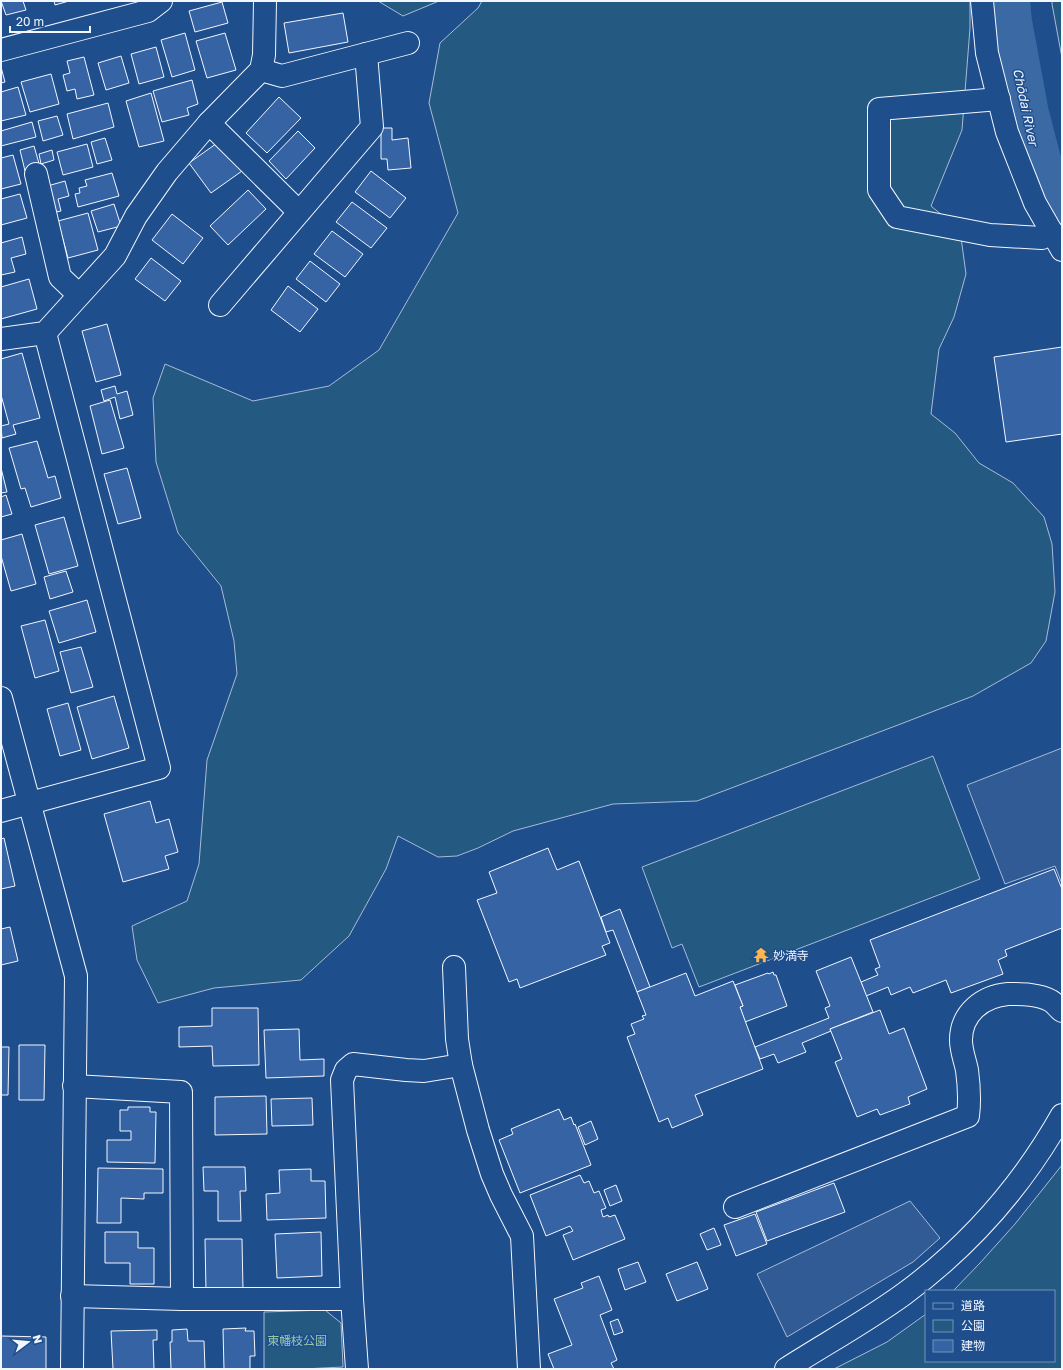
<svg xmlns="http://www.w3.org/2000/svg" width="1063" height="1370" font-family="'Golos Text','Noto Sans JP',sans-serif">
<rect width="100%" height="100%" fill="#1f4e8c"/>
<g fill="#245a82" stroke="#a8bbd7">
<polygon points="378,1 439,1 403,16"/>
<polygon points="482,1 970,1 970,28 962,130 931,206 960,230 966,274 954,317 939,349 931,414 955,433 979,463 1013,483 1044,517 1052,544 1055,592 1046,641 1031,663 973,696 898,725 697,801 613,804 513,831 478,848 457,856 438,857 398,836 386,869 349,936 301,980 214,988 158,1003 137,960 132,926 187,901 199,864 207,760 237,674 234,641 221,586 178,533 156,462 153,398 165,364 253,401 329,386 379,350 458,213 429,103 440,43 478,8"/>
<polygon points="1052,1 1062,1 1062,58 1052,4"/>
<polygon points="933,756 980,879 699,987 682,944 672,948 642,867"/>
<polygon points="1062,1165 1062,1369 834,1369 887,1342 926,1314 926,1361 1054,1361 1054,1291 953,1291 980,1263 1015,1224"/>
<polygon points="325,1310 341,1323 343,1367 303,1369 264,1369 264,1312"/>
</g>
<g fill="#305b95" stroke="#a8bbd7">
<polygon points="1062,748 1062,884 1055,866 1005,884 967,785"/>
<polygon points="910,1201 940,1238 913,1262 787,1337 757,1274"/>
</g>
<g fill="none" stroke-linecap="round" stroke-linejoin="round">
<polyline stroke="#3b69a3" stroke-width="48" points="1006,1 1008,22 1025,114 1038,164 1062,208"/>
</g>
<g fill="#3563a3" stroke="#f2f6ff">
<polygon points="1,1 23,1 26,10 6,15"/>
<polygon points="54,1 69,1 55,5"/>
<polygon points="222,2 228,23 195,32 189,11"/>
<polygon points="343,13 348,42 289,53 284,23"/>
<polygon points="185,33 195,70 172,77 161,40"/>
<polygon points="225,33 236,70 207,78 196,41"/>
<polygon points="156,47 164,77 139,84 131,54"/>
<polygon points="121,56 129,83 106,90 98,63"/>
<polygon points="84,57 94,95 77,99 75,89 67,91 63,75 70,73 67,61"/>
<polygon points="1,67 5,82 1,83"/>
<polygon points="51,74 59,104 30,112 21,82"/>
<polygon points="192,80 198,104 187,108 189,115 162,122 153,91"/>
<polygon points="18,87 26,115 1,121 1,92"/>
<polygon points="151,93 164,141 139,147 126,101"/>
<polygon points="279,97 301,118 267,153 246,133"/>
<polygon points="108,103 114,127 73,139 67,114"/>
<polygon points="57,116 63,135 43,141 38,121"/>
<polygon points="32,122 36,137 1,146 1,131"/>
<polygon points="381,128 392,128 392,140 408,138 411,168 388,170 387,159 381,159"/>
<polygon points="298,131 315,148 286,179 269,161"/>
<polygon points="105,138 112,160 97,164 91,142"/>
<polygon points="220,141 242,171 211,193 189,163"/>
<polygon points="87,144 93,167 63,175 57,152"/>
<polygon points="34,146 40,167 25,171 20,150"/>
<polygon points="52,150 54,160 41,164 39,154"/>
<polygon points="13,155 21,184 1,189 1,158"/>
<polygon points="371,171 406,198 390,218 355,192"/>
<polygon points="112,173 119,196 78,207 75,194 80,193 79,188 87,186 85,180"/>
<polygon points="65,181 69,196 58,199 61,211 51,213 44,187"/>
<polygon points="248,190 266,209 228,245 210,226"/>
<polygon points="20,194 27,218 1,225 1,199"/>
<polygon points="352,202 387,228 371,248 336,222"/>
<polygon points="114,204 121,226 98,232 91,211"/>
<polygon points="88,213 98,250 68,258 58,221"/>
<polygon points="172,214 203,238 183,264 152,240"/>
<polygon points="332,231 363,254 345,277 314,254"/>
<polygon points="22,237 26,254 11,258 15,272 1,275 1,243"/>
<polygon points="151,258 181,281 165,301 135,279"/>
<polygon points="310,261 340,284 326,302 296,279"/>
<polygon points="29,279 37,309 1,319 1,287"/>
<polygon points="288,286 318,309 300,332 271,310"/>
<polygon points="107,324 121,375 96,382 82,331"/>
<polygon points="1062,347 1062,434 1006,442 994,357"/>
<polygon points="22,353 40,418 13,425 16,434 2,438 1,426 9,424 1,395 1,359"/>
<polygon points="115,386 117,394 127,391 133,415 120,419 115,397 104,401 101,390"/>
<polygon points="110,400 124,448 102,454 90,406"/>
<polygon points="37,441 48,478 55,476 61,498 31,507 25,488 21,489 9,448"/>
<polygon points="1,468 7,492 1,493"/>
<polygon points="127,468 141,518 118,524 104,474"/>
<polygon points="6,495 12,514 1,517 1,497"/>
<polygon points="64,517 78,566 49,574 35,525"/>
<polygon points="22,534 36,584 11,591 1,556 1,540"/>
<polygon points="66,571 73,592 50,599 44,577"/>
<polygon points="87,600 96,632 59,643 49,611"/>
<polygon points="45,620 59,671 35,678 21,626"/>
<polygon points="81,647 93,687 71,693 60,652"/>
<polygon points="114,696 129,748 92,759 77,707"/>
<polygon points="68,703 81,750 60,756 47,709"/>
<polygon points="150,801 156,823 169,819 178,852 165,856 169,869 123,882 104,814"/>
<polygon points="4,838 15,886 1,889 1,839"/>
<polygon points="548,848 557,870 579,861 610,943 602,946 606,955 520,988 517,979 509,982 477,900 497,893 489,872"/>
<polygon points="1054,869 1062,889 1062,928 1005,950 1007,956 998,960 1003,974 951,993 946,980 913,993 910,987 891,995 888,987 866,996 861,982 878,975 875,969 880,967 870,940"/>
<polygon points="620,909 650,987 637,992 613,930 606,932 601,917"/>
<polygon points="10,927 18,961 1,965 1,929"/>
<polygon points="851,957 873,1012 830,1029 831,1031 802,1043 806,1052 778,1063 774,1054 760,1059 755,1047 829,1018 825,1008 830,1006 816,971"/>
<polygon points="773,972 774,975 776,975 787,1006 745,1022 740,1007 743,1006 735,985 768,973 769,974"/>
<polygon points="686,973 695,996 733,981 743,1006 740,1007 763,1069 695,1095 703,1115 672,1128 668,1118 659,1122 627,1037 635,1034 631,1024 644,1019 642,1016 646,1015 637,992"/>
<polygon points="212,1008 258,1008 259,1065 213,1066 212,1046 179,1047 179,1027 212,1026"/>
<polygon points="880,1010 889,1034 904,1028 927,1089 908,1097 910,1104 880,1115 877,1109 857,1117 835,1062 842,1059 830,1029"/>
<polygon points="299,1029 300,1060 324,1059 324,1076 266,1078 264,1030"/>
<polygon points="19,1045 45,1045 44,1100 19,1100"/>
<polygon points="1,1047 9,1047 8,1095 1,1095"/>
<polygon points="266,1096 267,1134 215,1135 215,1097"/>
<polygon points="312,1098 313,1125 272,1126 271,1099"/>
<polygon points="128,1107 150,1107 150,1112 156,1112 155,1163 107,1162 107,1140 131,1140 131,1131 120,1131 120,1110 128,1110"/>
<polygon points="559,1109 564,1120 571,1117 574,1125 575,1124 591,1165 520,1193 499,1140 513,1134 511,1129"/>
<polygon points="591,1121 598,1139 585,1145 578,1127"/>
<polygon points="203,1167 245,1167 246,1191 240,1191 241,1221 218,1221 218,1191 204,1191"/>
<polygon points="98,1168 163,1169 163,1193 144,1193 144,1199 121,1198 121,1223 97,1223"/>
<polygon points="311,1169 311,1181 325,1181 326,1218 267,1220 266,1194 280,1193 279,1170"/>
<polygon points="580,1175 584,1183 589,1181 594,1193 599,1191 606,1208 601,1210 603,1217 608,1215 609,1217 615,1215 625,1239 573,1260 563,1235 573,1231 570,1226 546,1236 530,1195"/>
<polygon points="834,1183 845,1212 767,1241 756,1212"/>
<polygon points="616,1185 622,1201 610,1206 604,1190"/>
<polygon points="755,1214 767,1244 736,1256 724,1225"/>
<polygon points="714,1228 721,1245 707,1250 700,1234"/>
<polygon points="105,1232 138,1232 138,1248 154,1248 154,1284 130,1284 130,1263 105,1263"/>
<polygon points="321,1232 322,1276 277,1278 275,1234"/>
<polygon points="205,1239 242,1239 243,1290 206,1291"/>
<polygon points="638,1262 646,1282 625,1290 618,1269"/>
<polygon points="697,1262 708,1289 677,1301 666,1274"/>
<polygon points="599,1276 612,1310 600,1315 617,1360 611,1363 614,1369 554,1369 548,1354 572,1345 554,1299 583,1288 581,1283"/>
<polygon points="618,1319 623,1332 614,1335 610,1322"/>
<polygon points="246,1328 245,1331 254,1331 255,1356 250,1356 250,1369 224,1369 223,1329"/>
<polygon points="187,1329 188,1341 204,1341 205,1369 171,1369 170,1342 172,1342 172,1330"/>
<polygon points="157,1330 157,1340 153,1340 154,1369 113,1369 111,1331"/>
<polygon points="1,1336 46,1337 46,1369 1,1369"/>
</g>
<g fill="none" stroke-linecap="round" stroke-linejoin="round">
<g stroke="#f2f6ff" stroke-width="24">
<g id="minor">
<polyline points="982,1 987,53 1007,132 1035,203 1062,250"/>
<polyline points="1,50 148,11 161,1"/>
<polyline points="261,70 282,76 408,43"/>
<polyline points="999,99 879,109 879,190 897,217 990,235 1042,238 1052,232"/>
<polyline points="209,123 299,212"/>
<polyline points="36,174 60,277 79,295"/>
<polyline points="220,305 372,127 366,54"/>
<polyline points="1,339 45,333 115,256 136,216 167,172 209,123 261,70 264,55 265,1"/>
<polyline points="1,698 76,976 72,1369"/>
<polyline points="1,811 159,768 45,333"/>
<polyline points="461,1065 478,1130 492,1174 501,1195 522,1236 529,1369"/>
<polyline points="74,1086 181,1092 182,1299"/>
<path d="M735 1207 968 1116C970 1100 969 1085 967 1070 965 1060 961 1051 961 1040 961 1013 983 996 1008 994 1022 994 1039 994 1051 1001 1055 1003 1058 1008 1062 1011"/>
<polyline points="72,1296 182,1299 352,1299"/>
<polyline points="357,1369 352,1299 342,1080 346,1070 353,1064 406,1070 424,1071 461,1065 457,1039 454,967"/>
<path d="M786 1369C825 1344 867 1321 904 1294 969 1246 1022 1186 1062 1115"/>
</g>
</g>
<use href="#minor" stroke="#1f4e8c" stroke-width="22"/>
</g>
<defs>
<g id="temple-bare" transform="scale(1.2)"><path d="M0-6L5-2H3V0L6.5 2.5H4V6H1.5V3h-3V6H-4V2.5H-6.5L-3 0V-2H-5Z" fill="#ffb74d" stroke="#1f4e8c" stroke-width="2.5" paint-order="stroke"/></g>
</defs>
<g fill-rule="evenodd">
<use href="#temple-bare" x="761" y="955"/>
</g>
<g text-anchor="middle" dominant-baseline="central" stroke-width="3" stroke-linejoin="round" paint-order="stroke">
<g font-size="12" fill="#f2f6ff" stroke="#1f4e8c" text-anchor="start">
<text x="773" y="955">妙満寺</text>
</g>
<g font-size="12" fill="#97c8a6" stroke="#1f4e8c">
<text x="297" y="1340">東幡枝公園</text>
</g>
<g font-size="13" font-style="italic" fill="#f2f6ff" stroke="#1f4e8c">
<text transform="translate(1026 107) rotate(78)">Chōdai River</text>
</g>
</g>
<rect width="1063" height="1370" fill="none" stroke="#f2f6ff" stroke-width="4"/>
<rect x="925" y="1290" width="130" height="72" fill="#1f4e8c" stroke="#7391ba"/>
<rect x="933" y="1303" width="20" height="6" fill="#1f4e8c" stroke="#7391ba"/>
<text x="961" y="1310" font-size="12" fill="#f2f6ff">道路</text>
<rect x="933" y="1320" width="20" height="12" fill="#245a82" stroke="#7391ba"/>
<text x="961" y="1330" font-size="12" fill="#f2f6ff">公園</text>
<rect x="933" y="1340" width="20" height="12" fill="#3563a3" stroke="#7391ba"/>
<text x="961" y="1350" font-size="12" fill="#f2f6ff">建物</text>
<g transform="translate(28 1342) rotate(74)" stroke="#1f4e8c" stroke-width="3" paint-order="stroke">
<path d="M0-3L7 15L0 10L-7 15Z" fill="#f2f6ff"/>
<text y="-6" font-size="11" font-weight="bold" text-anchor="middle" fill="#f2f6ff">N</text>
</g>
<path d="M10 26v6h80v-6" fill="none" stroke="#f2f6ff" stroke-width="2"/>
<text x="16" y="26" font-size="12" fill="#f2f6ff" stroke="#1f4e8c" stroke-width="3" paint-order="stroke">20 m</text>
</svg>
